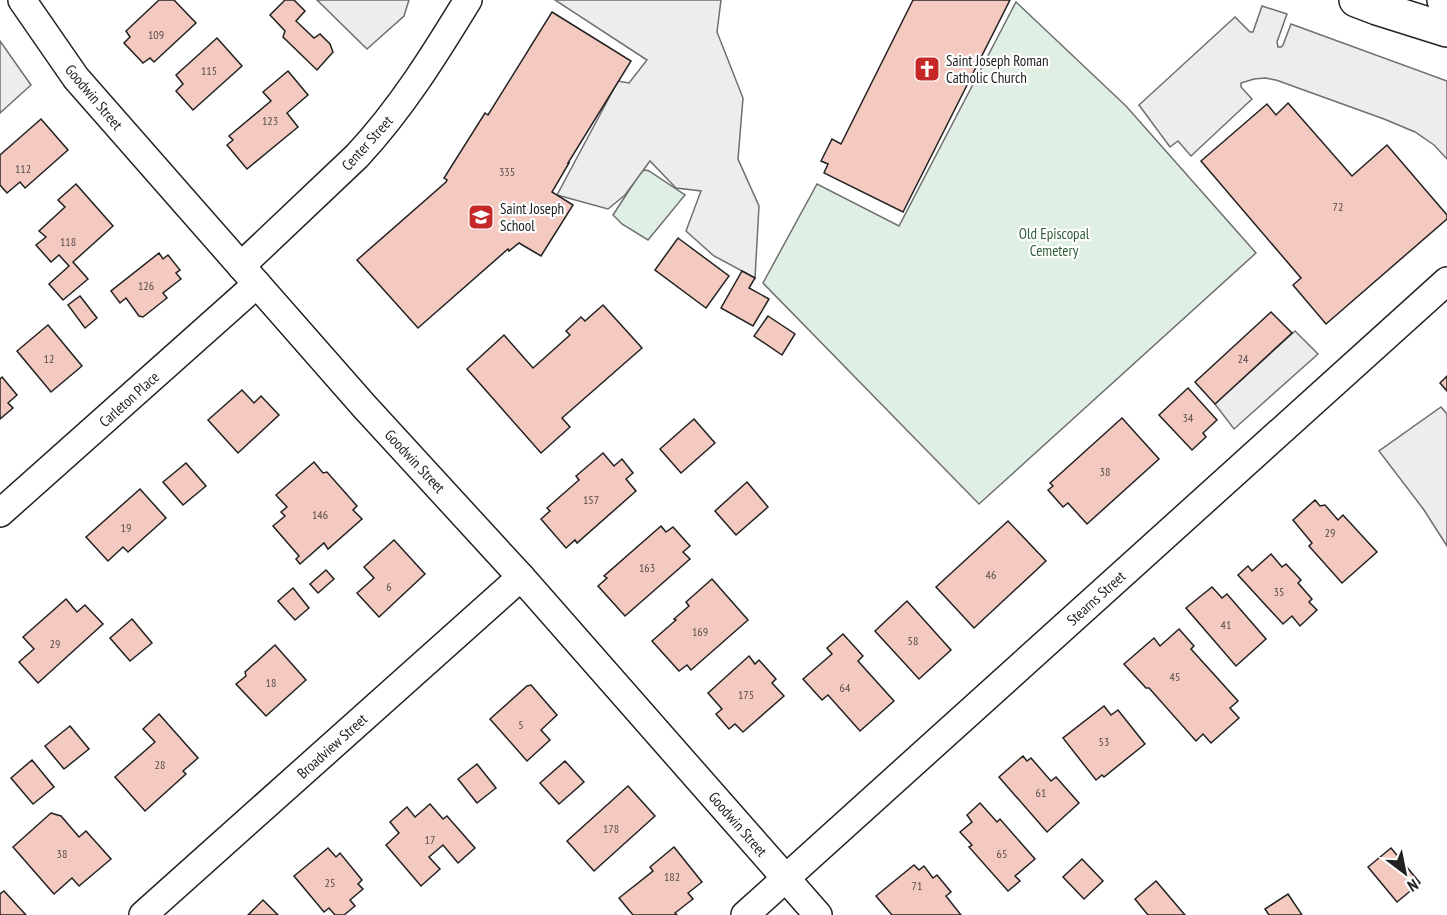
<svg xmlns="http://www.w3.org/2000/svg" width="1447" height="915" font-family="'PT Sans Narrow',sans-serif">
<rect width="100%" height="100%" fill="#fff"/>
<g fill="#e0efe3" stroke="#6f6f6f" stroke-width="1.5">
<polygon points="1016,2 1126,106 1256,253 979,504 763,283 817,184 899,226"/>
<polygon points="646,170 649,171 685,195 648,240 622,224 613,215 639,175 642,171"/>
</g>
<g fill="#ededed" stroke="#6f6f6f" stroke-width="1.5">
<polygon points="317,0 409,0 404,16 367,49"/>
<polygon points="555,0 721,0 717,32 743,98 738,159 759,206 755,278 714,256 686,231 701,191 676,188 650,161 625,195 608,209 557,195 618,81 629,83 647,60"/>
<polygon points="1262,6 1287,14 1277,42 1278,47 1281,47 1283,45 1291,24 1447,81 1447,159 1434,145 1415,132 1384,119 1276,80 1265,78 1254,79 1241,83 1241,87 1252,99 1191,156 1178,141 1170,147 1139,105 1235,17 1250,32 1253,32"/>
<polygon points="0,41 31,85 0,113"/>
<polygon points="1295,331 1318,354 1234,429 1215,404"/>
<polygon points="1441,407 1447,414 1447,546 1424,510 1379,451"/>
</g>
<g fill="#f3c9c0" stroke="#222" stroke-width="1.5">
<polygon points="159,0 174,0 196,23 154,62 150,58 143,63 124,43 130,37 126,31"/>
<polygon points="285,0 294,0 305,11 296,21 314,38 320,34 330,44 333,52 317,70 283,37 285,31 270,15"/>
<polygon points="913,0 1010,0 903,212 824,173 828,164 821,161 832,139 841,144"/>
<polygon points="552,12 631,61 568,163 569,163 552,192 573,205 541,256 519,243 509,251 508,249 418,328 357,260 446,182 447,180 444,178 485,113 488,115"/>
<polygon points="217,38 242,66 193,110 176,91 183,84 176,75"/>
<polygon points="288,71 308,95 287,113 298,127 247,169 227,145 233,140 229,136 271,101 263,92"/>
<polygon points="1288,103 1352,176 1387,145 1447,215 1447,219 1326,324 1293,285 1301,278 1201,161 1267,104 1276,115"/>
<polygon points="41,119 68,150 25,188 20,182 7,193 0,185 0,155"/>
<polygon points="76,184 113,226 73,262 88,279 63,300 49,284 69,266 59,255 51,262 36,245 46,237 39,231 65,207 58,200"/>
<polygon points="678,238 729,276 706,308 655,270"/>
<polygon points="159,253 163,259 168,255 180,270 176,273 181,279 163,293 167,298 143,317 139,316 126,298 120,303 111,291"/>
<polygon points="742,271 755,278 749,288 769,299 753,326 721,308"/>
<polygon points="80,296 97,318 85,328 68,305"/>
<polygon points="603,305 642,348 562,418 570,427 541,453 467,369 504,335 533,368 570,335 566,331 581,317 585,321"/>
<polygon points="1271,312 1292,333 1215,404 1195,382"/>
<polygon points="768,316 795,334 782,355 754,336"/>
<polygon points="48,325 82,366 51,392 17,351"/>
<polygon points="1447,376 1447,391 1440,383"/>
<polygon points="2,377 17,395 8,403 13,408 0,419 0,379"/>
<polygon points="1188,388 1217,420 1203,433 1206,437 1192,450 1159,415"/>
<polygon points="242,390 254,403 261,396 279,415 238,453 208,420"/>
<polygon points="1122,418 1159,459 1087,524 1068,503 1063,507 1048,490 1053,486 1050,483"/>
<polygon points="694,419 715,443 681,473 660,449"/>
<polygon points="603,453 614,466 622,459 633,473 626,479 636,491 577,543 575,540 566,548 541,519 550,511 547,508 579,480 576,476"/>
<polygon points="314,462 323,473 327,472 357,506 353,510 362,519 328,549 324,543 300,564 296,559 299,556 273,526 285,516 281,512 287,507 276,495"/>
<polygon points="186,463 206,486 183,505 163,482"/>
<polygon points="747,482 768,507 736,535 715,511"/>
<polygon points="140,489 166,518 128,552 123,547 108,561 86,537"/>
<polygon points="1315,500 1320,506 1325,505 1338,520 1343,515 1377,552 1342,583 1309,546 1312,543 1293,520"/>
<polygon points="1008,521 1046,561 974,628 936,587"/>
<polygon points="661,526 666,532 673,527 690,546 683,552 690,559 625,616 598,586 607,578 604,576"/>
<polygon points="394,540 425,574 379,617 357,593 374,578 364,567"/>
<polygon points="1271,554 1282,567 1286,564 1301,580 1298,583 1312,599 1309,602 1317,610 1300,626 1292,616 1283,624 1238,575 1248,566 1252,571"/>
<polygon points="326,570 334,579 318,593 310,584"/>
<polygon points="712,579 748,620 691,670 687,665 679,671 652,641 676,620 674,619 689,606 686,602"/>
<polygon points="1212,587 1222,598 1227,594 1266,639 1236,666 1186,608"/>
<polygon points="293,588 309,608 295,620 278,601"/>
<polygon points="66,599 77,612 85,605 103,624 38,683 19,662 34,649 23,637"/>
<polygon points="907,601 951,650 919,679 875,631"/>
<polygon points="132,619 152,643 130,661 110,638"/>
<polygon points="1179,629 1194,646 1191,649 1238,701 1230,708 1239,718 1211,743 1203,734 1196,741 1149,688 1146,688 1124,664 1154,638 1160,646"/>
<polygon points="843,634 863,656 858,661 894,701 860,731 828,695 822,700 803,679 832,654 827,648"/>
<polygon points="275,645 306,680 266,716 236,684 246,676 245,672"/>
<polygon points="749,656 755,664 759,660 776,679 772,683 784,696 743,732 735,724 729,729 716,714 722,709 708,693"/>
<polygon points="531,685 557,715 541,730 550,740 527,761 490,719 527,686"/>
<polygon points="1104,706 1111,715 1118,710 1145,744 1104,777 1102,775 1096,780 1063,738"/>
<polygon points="159,714 198,758 183,771 186,774 145,811 115,777 155,742 143,729"/>
<polygon points="70,726 89,749 64,769 45,746"/>
<polygon points="1023,756 1027,761 1031,758 1051,781 1056,777 1079,803 1047,832 999,777"/>
<polygon points="32,760 54,787 33,804 11,778"/>
<polygon points="565,761 584,782 559,804 540,783"/>
<polygon points="477,764 496,788 477,803 458,779"/>
<polygon points="628,786 655,816 594,871 567,841"/>
<polygon points="980,803 997,822 1000,819 1035,859 1015,876 1020,881 1008,891 969,847 972,845 960,832 972,822 967,815"/>
<polygon points="430,804 443,819 447,816 475,848 458,863 443,845 429,857 440,869 421,886 386,845 399,833 390,822 407,807 415,817"/>
<polygon points="51,813 61,816 79,837 86,831 111,859 79,886 72,878 54,894 13,847"/>
<polygon points="674,847 702,882 688,893 693,899 675,913 677,915 633,915 619,898 653,871 650,867"/>
<polygon points="328,848 336,857 340,853 362,880 358,884 363,889 350,900 355,906 344,915 335,915 329,908 324,912 294,876"/>
<polygon points="1391,848 1420,883 1397,902 1368,867"/>
<polygon points="1082,859 1103,881 1084,899 1063,877"/>
<polygon points="914,865 919,870 924,866 933,878 937,875 951,892 946,896 961,915 892,915 876,896"/>
<polygon points="1156,881 1185,915 1148,915 1135,899"/>
<polygon points="4,891 26,915 0,915 0,894"/>
<polygon points="1288,894 1302,915 1269,915 1265,909"/>
<polygon points="263,900 278,915 248,915"/>
</g>
<g fill="none" stroke-linecap="round" stroke-linejoin="round">
<g stroke="#222" stroke-width="30">
<g id="street">
<polyline points="22,0 76,78 364,406 521,577 818,915"/>
<path d="M241 266 357 156C401 109 435 54 468 0"/>
<polyline points="0,513 257,284"/>
<polyline points="143,915 521,577"/>
<polyline points="745,915 1447,281"/>
</g>
</g>
<g stroke="#222" stroke-width="36">
<g id="secondary">
<polyline points="1356,0 1377,8 1447,30"/>
<polyline points="1444,0 1447,4"/>
</g>
</g>
<use href="#street" stroke="#fff" stroke-width="27"/>
<use href="#secondary" stroke="#fff" stroke-width="33"/>
</g>
<defs>
<g id="church-square" transform="scale(1.35)"><rect x="-9" y="-9" width="18" height="18" rx="4" fill="#c62828" stroke="#fff"/><path d="M-1.2-6h2.4v3.5h3.3v2.4h-3.3V6h-2.4V-.1h-3.3v-2.4h3.3Z" fill="#fff"/></g>
<g id="school-square" transform="scale(1.35)"><rect x="-9" y="-9" width="18" height="18" rx="4" fill="#c62828" stroke="#fff"/><path d="M0-5L7-2L0 1L-7-2ZM-4 1L0 2.5L4 1V4Q0 6-4 4Z" fill="#fff"/></g>
</defs>
<g fill-rule="evenodd">
<use href="#church-square" x="927" y="69"/>
<use href="#school-square" x="481" y="217"/>
</g>
<g text-anchor="middle" dominant-baseline="central" stroke-width="4.5" stroke-linejoin="round" paint-order="stroke">
<g font-size="12" fill="#564c4a">
<text x="156" y="34">109</text>
<text x="209" y="70">115</text>
<text x="270" y="120">123</text>
<text x="23" y="168">112</text>
<text x="507" y="171">335</text>
<text x="1338" y="206">72</text>
<text x="68" y="241">118</text>
<text x="146" y="285">126</text>
<text x="49" y="358">12</text>
<text x="1243" y="358">24</text>
<text x="1188" y="417">34</text>
<text x="1105" y="471">38</text>
<text x="591" y="499">157</text>
<text x="320" y="514">146</text>
<text x="126" y="527">19</text>
<text x="1330" y="532">29</text>
<text x="647" y="567">163</text>
<text x="991" y="574">46</text>
<text x="389" y="586">6</text>
<text x="1279" y="591">35</text>
<text x="1226" y="624">41</text>
<text x="700" y="631">169</text>
<text x="913" y="640">58</text>
<text x="55" y="643">29</text>
<text x="1175" y="676">45</text>
<text x="271" y="682">18</text>
<text x="845" y="687">64</text>
<text x="746" y="694">175</text>
<text x="521" y="724">5</text>
<text x="1104" y="741">53</text>
<text x="160" y="764">28</text>
<text x="1041" y="792">61</text>
<text x="611" y="828">178</text>
<text x="430" y="839">17</text>
<text x="62" y="853">38</text>
<text x="1002" y="853">65</text>
<text x="672" y="876">182</text>
<text x="330" y="882">25</text>
<text x="917" y="885">71</text>
</g>
<g font-size="15" fill="#222" stroke="#fff" text-anchor="start">
<text x="946" y="60">Saint Joseph Roman<tspan x="946" dy="17">Catholic Church</tspan></text>
<text x="500" y="208">Saint Joseph<tspan x="500" dy="17">School</tspan></text>
</g>
<g font-size="15" fill="#222" stroke="#fff">
<text transform="translate(94 97) rotate(50)">Goodwin Street</text>
<text transform="translate(367 143) rotate(-48)">Center Street</text>
<text transform="translate(129 399) rotate(-42)">Carleton Place</text>
<text transform="translate(415 461) rotate(47)">Goodwin Street</text>
<text transform="translate(1096 598) rotate(-42)">Stearns Street</text>
<text transform="translate(332 746) rotate(-42)">Broadview Street</text>
<text transform="translate(738 824) rotate(49)">Goodwin Street</text>
</g>
<g font-size="15" fill="#2f5e38" stroke="#fff">
<text x="1054" y="233">Old Episcopal<tspan x="1054" dy="17">Cemetery</tspan></text>
</g>
</g>
<g transform="translate(1405 873) rotate(148)" stroke="#ffffff" stroke-width="4.5" paint-order="stroke">
<path d="M0-4.5L10 22L0 15L-10 22Z" fill="#222222"/>
<text y="-9" font-size="16" font-weight="bold" text-anchor="middle" fill="#222222">N</text>
</g>
</svg>
